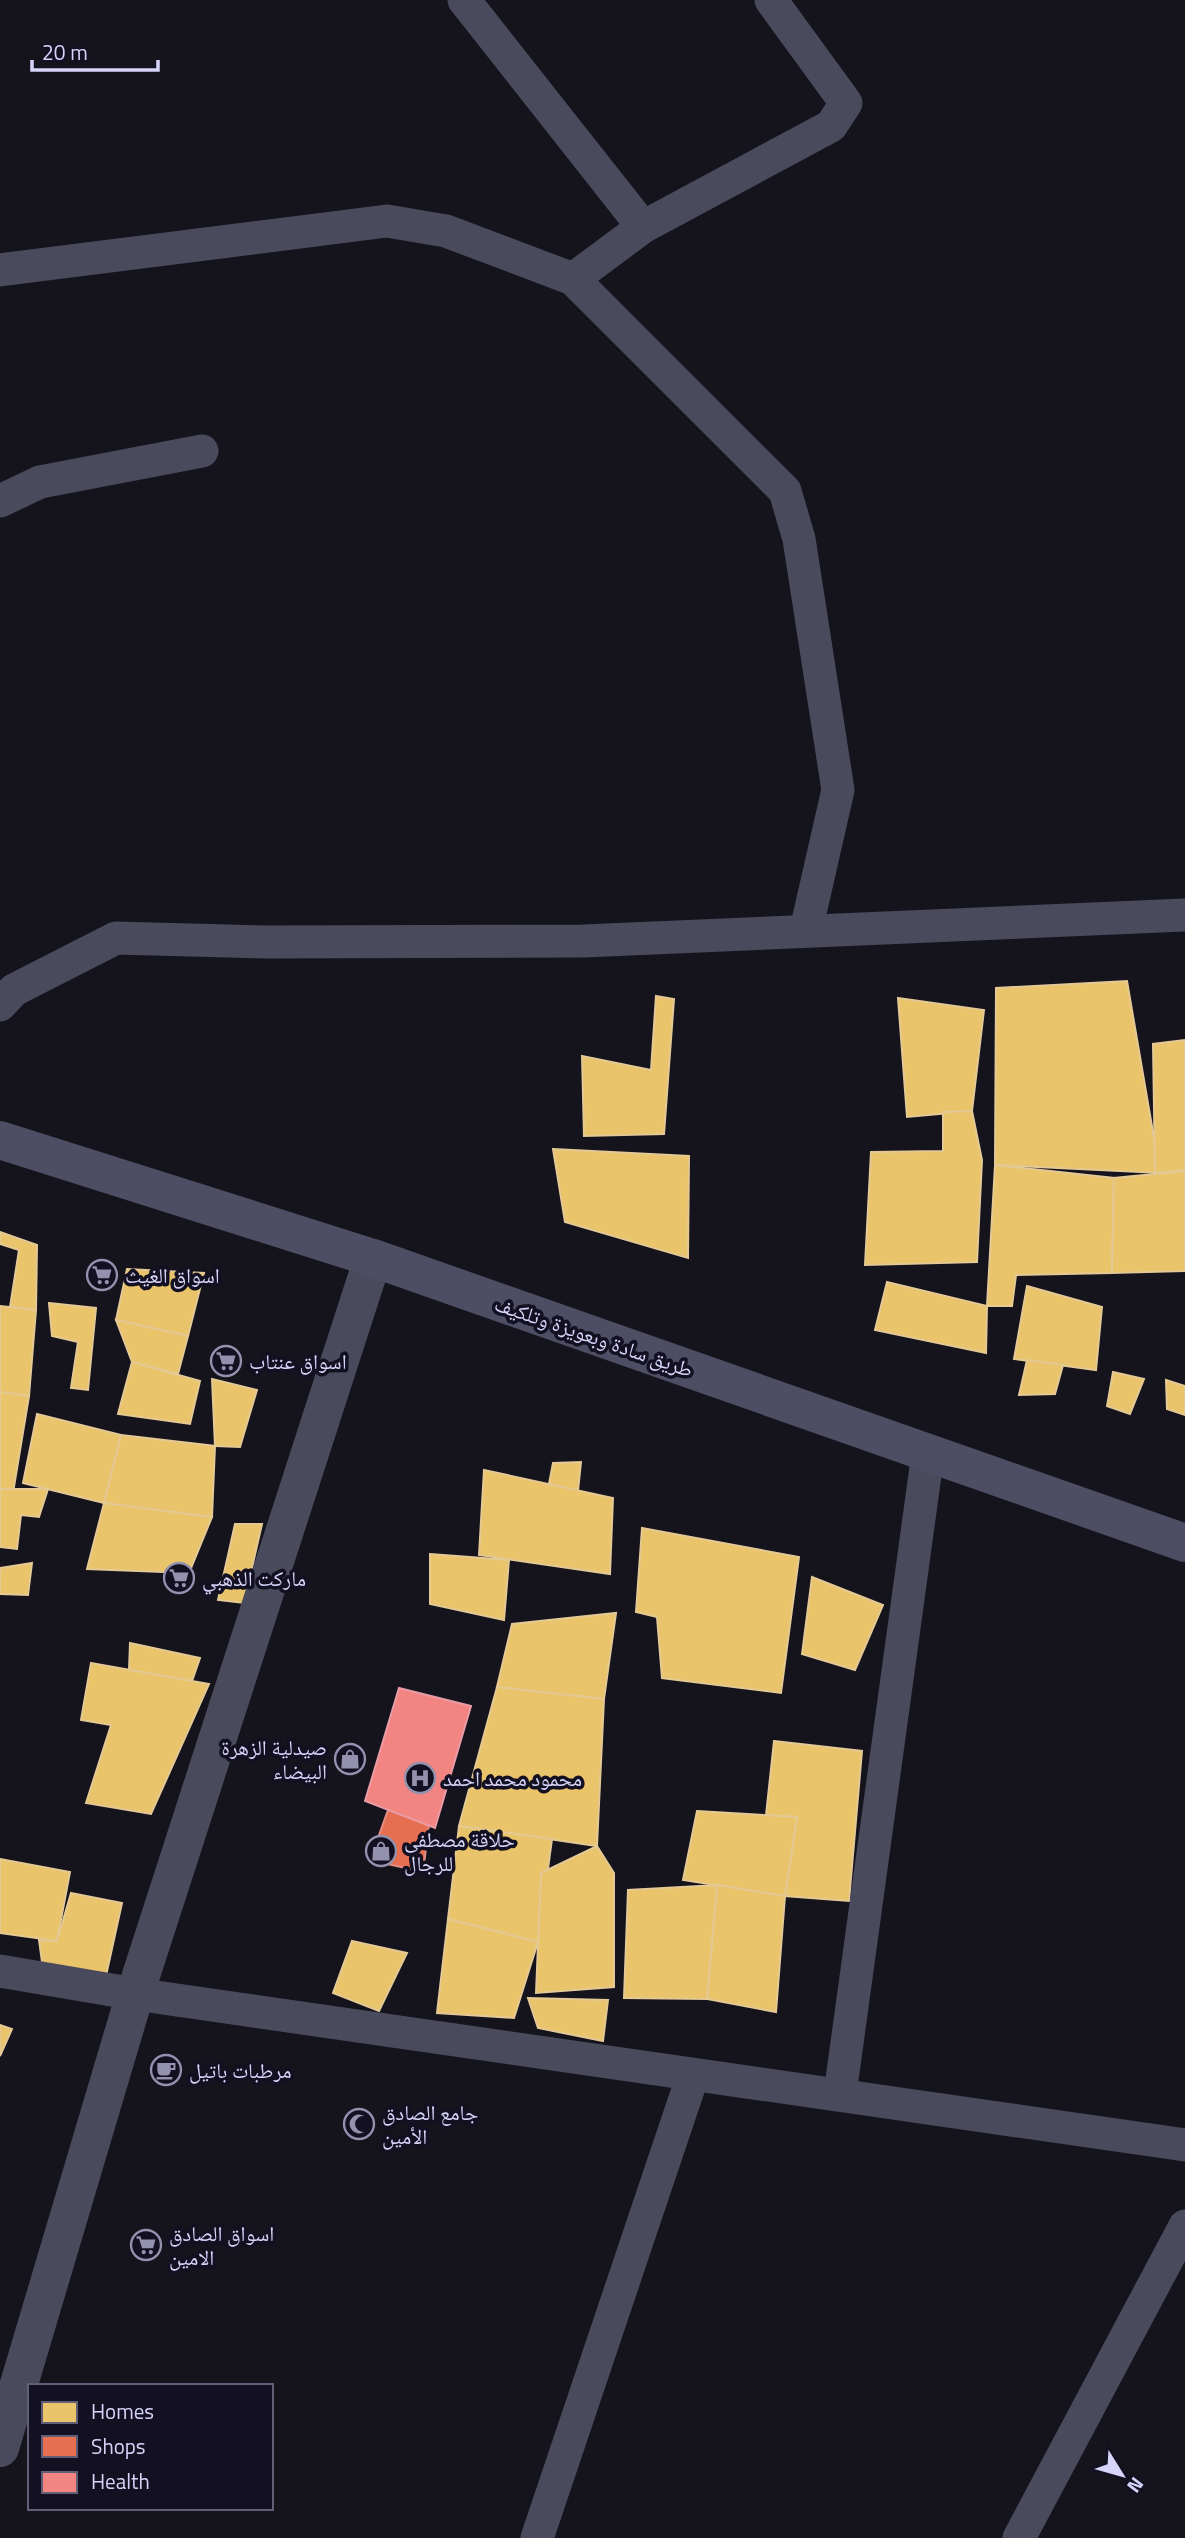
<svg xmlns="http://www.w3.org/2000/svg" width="1185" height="2538" font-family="'Titillium Web','Noto Naskh Arabic',sans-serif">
<rect width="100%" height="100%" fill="#15141d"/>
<g fill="#e9c46a" stroke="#e4c995" stroke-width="2">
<polygon points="1127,981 1160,1173 995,1165 996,988"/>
<polygon points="656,996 674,999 664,1134 584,1136 582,1056 651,1070"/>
<polygon points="898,998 984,1010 972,1111 907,1117"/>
<polygon points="1185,1040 1185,1170 1155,1173 1153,1044"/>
<polygon points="972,1111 982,1160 977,1262 865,1265 871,1152 943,1151 943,1112"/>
<polygon points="553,1149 689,1156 688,1258 565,1222"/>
<polygon points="995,1165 1114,1178 1112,1273 1016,1275 1012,1306 987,1306"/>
<polygon points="1185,1171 1185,1271 1112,1273 1114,1178"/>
<polygon points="0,1232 37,1245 36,1310 10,1307 19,1250 0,1244"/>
<polygon points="127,1269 204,1273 188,1336 116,1320"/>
<polygon points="887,1282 987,1306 986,1353 875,1330"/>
<polygon points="1027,1286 1102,1307 1096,1370 1014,1359"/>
<polygon points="49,1303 96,1308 88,1390 71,1388 78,1342 52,1336"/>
<polygon points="0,1306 36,1310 29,1396 0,1392"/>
<polygon points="116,1320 188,1336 178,1374 132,1362"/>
<polygon points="1027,1360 1063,1365 1055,1394 1019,1395"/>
<polygon points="132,1362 200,1381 190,1424 118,1414"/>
<polygon points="1113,1372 1144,1379 1130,1414 1107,1406"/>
<polygon points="212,1379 257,1390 240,1447 215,1446"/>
<polygon points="1166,1380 1185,1386 1185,1415 1167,1409"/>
<polygon points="0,1392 29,1396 13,1493 0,1492"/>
<polygon points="37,1414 121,1435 104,1503 23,1483"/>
<polygon points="121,1435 215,1446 212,1517 104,1503"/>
<polygon points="581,1462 578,1491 549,1484 553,1463"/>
<polygon points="484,1470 613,1498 610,1574 479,1555"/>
<polygon points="0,1489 48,1489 39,1517 21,1515 17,1549 0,1547"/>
<polygon points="104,1503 212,1517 189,1573 87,1569"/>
<polygon points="235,1524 262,1524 244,1603 218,1600"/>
<polygon points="642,1528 799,1557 781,1693 662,1678 657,1617 636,1612"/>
<polygon points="430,1554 509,1560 504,1620 430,1604"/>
<polygon points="32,1563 28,1595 0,1594 0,1568"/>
<polygon points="812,1577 883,1605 855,1670 802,1654"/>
<polygon points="616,1613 604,1699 497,1687 512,1624"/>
<polygon points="130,1643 200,1658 192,1681 129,1670"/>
<polygon points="91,1663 209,1684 151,1814 86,1803 111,1725 81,1720"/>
<polygon points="497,1687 604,1699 597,1846 459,1826"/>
<polygon points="774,1741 862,1751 849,1901 785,1896 797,1817 766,1815"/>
<polygon points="697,1811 797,1817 785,1896 683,1880"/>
<polygon points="459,1826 552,1839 538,1942 448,1919"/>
<polygon points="597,1846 614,1873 614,1987 536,1993 541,1873"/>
<polygon points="0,1859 70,1872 57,1941 0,1933"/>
<polygon points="717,1885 785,1896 776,2012 707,1999"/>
<polygon points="717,1885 707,1999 624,1998 628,1890"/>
<polygon points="71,1893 122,1903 106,1976 43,1969 39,1940 57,1941"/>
<polygon points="448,1919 538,1942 514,2018 437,2013"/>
<polygon points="352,1941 407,1953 379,2011 333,1993"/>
<polygon points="528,1998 608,2000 603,2041 538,2028"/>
<polygon points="0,2025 12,2029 0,2056"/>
</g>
<polygon fill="#e76f51" stroke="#e28d84" stroke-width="2" points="388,1810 429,1825 423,1872 370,1860"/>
<polygon fill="#f28482" stroke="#ea9ca6" stroke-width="2" points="399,1688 471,1706 435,1828 365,1801"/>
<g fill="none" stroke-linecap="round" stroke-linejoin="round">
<g stroke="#4a4a5d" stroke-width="33">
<polyline points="464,0 643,227"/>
<polyline points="0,270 387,221 446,231 573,279 785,491 799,539 838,790 806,930"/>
<polyline points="573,279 643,227 831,126 846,103 771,0"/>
<polyline points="0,501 40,482 202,451"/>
<polyline points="0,1005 14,990 116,938 268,942 583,941 1185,915"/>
<polyline points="0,1971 135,1994 1185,2145"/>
<polyline points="840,2094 928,1453"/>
<polyline points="537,2538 693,2075"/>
<polyline points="1019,2538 1185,2226"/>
</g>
<polyline stroke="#4a4a5d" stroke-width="38" points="0,2448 135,1994 373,1258"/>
<polyline stroke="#4d4d63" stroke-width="38" points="0,1140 373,1258 1185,1543"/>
</g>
<defs>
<g id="supermarket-ring" transform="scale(1.575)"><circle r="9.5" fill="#121021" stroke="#9391ad" stroke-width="1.5"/><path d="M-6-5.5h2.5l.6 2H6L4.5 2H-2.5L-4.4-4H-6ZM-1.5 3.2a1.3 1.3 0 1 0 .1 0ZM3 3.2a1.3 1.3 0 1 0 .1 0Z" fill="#9391ad"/></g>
<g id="shop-ring" transform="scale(1.575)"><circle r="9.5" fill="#121021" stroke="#9391ad" stroke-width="1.5"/><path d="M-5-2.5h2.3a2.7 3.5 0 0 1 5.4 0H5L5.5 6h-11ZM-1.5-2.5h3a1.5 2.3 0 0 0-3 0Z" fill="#9391ad"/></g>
<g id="hospital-ring" transform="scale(1.575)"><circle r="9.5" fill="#121021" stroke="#9391ad" stroke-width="1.5"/><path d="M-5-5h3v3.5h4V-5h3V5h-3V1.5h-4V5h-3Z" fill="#9391ad"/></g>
<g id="cafe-ring" transform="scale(1.575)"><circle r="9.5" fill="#121021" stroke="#9391ad" stroke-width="1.5"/><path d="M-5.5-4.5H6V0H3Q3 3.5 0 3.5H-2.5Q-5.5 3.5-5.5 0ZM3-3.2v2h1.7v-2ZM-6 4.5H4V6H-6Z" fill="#9391ad"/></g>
<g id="mosque-ring" transform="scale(1.575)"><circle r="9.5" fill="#121021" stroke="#9391ad" stroke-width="1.5"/><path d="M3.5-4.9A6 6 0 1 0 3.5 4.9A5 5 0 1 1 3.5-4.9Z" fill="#9391ad"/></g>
</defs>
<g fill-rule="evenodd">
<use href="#supermarket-ring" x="102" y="1275"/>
<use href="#supermarket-ring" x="226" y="1361"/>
<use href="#supermarket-ring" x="179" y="1578"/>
<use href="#shop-ring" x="350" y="1759"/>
<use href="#hospital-ring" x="420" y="1778"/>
<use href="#shop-ring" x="381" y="1851"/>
<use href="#cafe-ring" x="166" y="2070"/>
<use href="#mosque-ring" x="359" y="2124"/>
<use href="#supermarket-ring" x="146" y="2245"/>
</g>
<g text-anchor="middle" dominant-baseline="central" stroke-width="7" stroke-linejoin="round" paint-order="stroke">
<g font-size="21" fill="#d7d4fa" stroke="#121021" text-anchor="start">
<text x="125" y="1275">اسواق الغيث</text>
<text x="249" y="1361">اسواق عنتاب</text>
<text x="202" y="1578">ماركت الذهبي</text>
<text x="327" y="1747" text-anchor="end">صيدلية الزهرة<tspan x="327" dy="24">البيضاء</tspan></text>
<text x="443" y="1778">محمود محمد احمد</text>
<text x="404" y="1839">حلاقة مصطفى<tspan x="404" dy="24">للرجال</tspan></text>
<text x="189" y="2070">مرطبات باتيل</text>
<text x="382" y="2112">جامع الصادق<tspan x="382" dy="24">الأمين</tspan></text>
<text x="169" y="2233">اسواق الصادق<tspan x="169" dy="24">الامين</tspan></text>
</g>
<g font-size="21" fill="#d7d4fa" stroke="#121021">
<text transform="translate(594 1336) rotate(19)">طريق سادة وبعويزة وتلكيف</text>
</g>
</g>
<rect x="28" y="2384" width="245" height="126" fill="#121021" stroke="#615e78" stroke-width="2"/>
<rect x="42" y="2402" width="35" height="21" fill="#e9c46a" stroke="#615e78" stroke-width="2"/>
<text x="91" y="2419" font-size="21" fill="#d7d4fa">Homes</text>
<rect x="42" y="2436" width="35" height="21" fill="#e76f51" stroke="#615e78" stroke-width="2"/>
<text x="91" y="2454" font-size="21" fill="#d7d4fa">Shops</text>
<rect x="42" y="2472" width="35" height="21" fill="#f28482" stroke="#615e78" stroke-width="2"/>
<text x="91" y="2489" font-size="21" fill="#d7d4fa">Health</text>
<g transform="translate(1122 2475) rotate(127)" stroke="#121021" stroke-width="5" paint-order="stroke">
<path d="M0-5L12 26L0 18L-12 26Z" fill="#d7d4fa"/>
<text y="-10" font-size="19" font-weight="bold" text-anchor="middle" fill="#d7d4fa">N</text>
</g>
<path d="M32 60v10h126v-10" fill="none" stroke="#d7d4fa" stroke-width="3.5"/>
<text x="42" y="60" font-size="21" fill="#d7d4fa" stroke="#121021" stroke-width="5" paint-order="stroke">20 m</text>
</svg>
